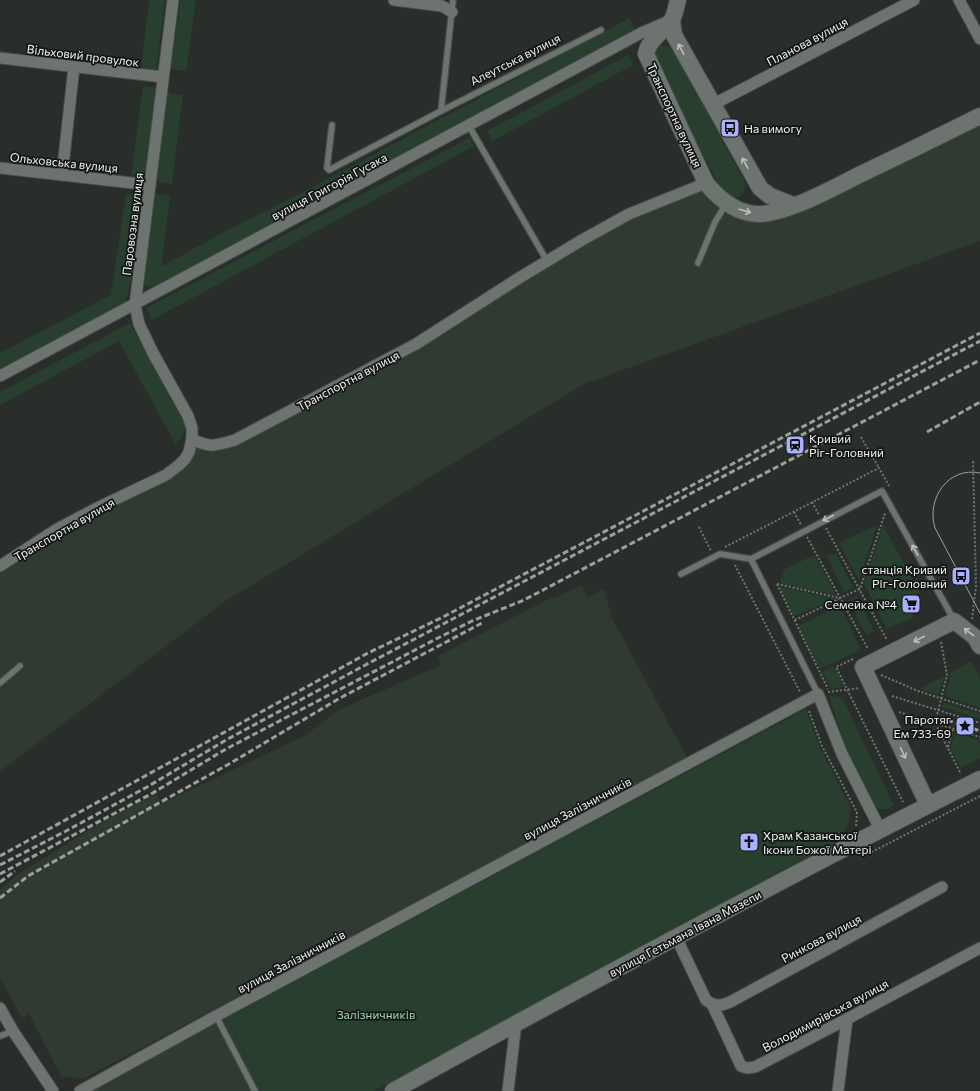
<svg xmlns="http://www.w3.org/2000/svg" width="980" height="1091" font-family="Commissioner,sans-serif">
<rect width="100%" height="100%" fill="#292e2a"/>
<g fill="#2f3a32">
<polygon points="980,116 980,241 584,384 227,600 0,771 0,566 179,465 192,439 216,446 416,344 582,240 706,183 758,214"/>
<polygon points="581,585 588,597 604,589 612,618 687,758 83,1079 61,1076 29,1014 22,1018 0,978 0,890 17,875 102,822 157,793 161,804 306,735 338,710 441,665 438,656 551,598 557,597"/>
<polygon points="226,1018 264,1091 91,1091"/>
</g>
<g fill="#283e2f">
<polygon points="149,0 165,0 156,71 141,69"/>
<polygon points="180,0 196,0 186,71 171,69"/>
<path d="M630 18 634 29 158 285C151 288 148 288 142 283L154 193 170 196 161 267 218 235 284 202Z"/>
<path d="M662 45 669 47 678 58 745 182C746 199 735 201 723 192L656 66 653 60 655 49Z"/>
<polygon points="628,55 633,65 492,141 487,131"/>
<polygon points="143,86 160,88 147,177 131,175"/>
<polygon points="167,93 183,95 172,184 155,182"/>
<polygon points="469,138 474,146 152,320 146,308"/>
<polygon points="126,194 142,196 130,285 125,303 0,371 0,353 111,295"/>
<polygon points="130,323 187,427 176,445 119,341 0,405 0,392"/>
<polygon points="877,525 859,580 839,543"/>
<polygon points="883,525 920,593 905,601 914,617 887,629 864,584"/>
<polygon points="836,553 853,588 844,592 827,556"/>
<polygon points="814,555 836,595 779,583 785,569"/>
<polygon points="779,587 837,599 794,616"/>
<polygon points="857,596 874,631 866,635 849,600"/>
<polygon points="840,606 861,650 820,669 798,626"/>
<polygon points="971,661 980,676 980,708 945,696 951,672"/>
<polygon points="834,666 844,686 831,689 822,672"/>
<polygon points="945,676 938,695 919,689"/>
<path d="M829 696 842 697 894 806 886 809H878C853 775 842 735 829 696Z"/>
<polygon points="944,703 980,714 980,719 942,707"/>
<polygon points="806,709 818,743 851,809 849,821 840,840 374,1091 264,1091 226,1018"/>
<polygon points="955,733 978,740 980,743 980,758 961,768 950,749"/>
</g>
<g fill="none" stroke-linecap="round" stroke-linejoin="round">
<g stroke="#474b48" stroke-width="8">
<g id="lane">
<polyline points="441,111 453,0"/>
<polyline points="332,125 327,168 329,170 441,111 601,30"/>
<polyline points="469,126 547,261"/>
<polyline points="698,263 715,222 726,204"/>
<polyline points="751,559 818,694"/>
<polyline points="681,574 720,554 751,559 882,491 954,620"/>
<polyline points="0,683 20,666"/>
<polyline points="216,1016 255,1091"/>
<polyline points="0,1036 13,1031"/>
</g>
</g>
<g stroke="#474b48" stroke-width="13">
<g id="street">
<polyline points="173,0 135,305 139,324 153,353 188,416 192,428 192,439"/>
<polyline points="394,0 442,6 452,12"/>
<polyline points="959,0 980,39"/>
<polyline points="0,58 163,77"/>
<polyline points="712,105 914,0"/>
<polyline points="0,168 150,185"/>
<polyline points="62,175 74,67"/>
<polyline points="0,376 641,33 667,22"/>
<path d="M0 566 57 529 97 508 166 475 179 465 185 459 189 452 192 439C210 448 215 446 235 440L416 344 519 278 582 240 629 214 706 183"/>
<polyline points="676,937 706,1000 712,1004 741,1066 747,1068 755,1067 847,1019 980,948"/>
<path d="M712 1004C720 1006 724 1005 732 1001L942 887"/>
<polyline points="0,1008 13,1031 53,1091"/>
<polyline points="80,1091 216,1016 818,694 842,754 880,829"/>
<polyline points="508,1091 516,1023"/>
<polyline points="838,1091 847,1019"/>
</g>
</g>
<g stroke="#474b48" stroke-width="18">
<g id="secondary">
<path d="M678 0C676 7 675 16 671 21 663 32 648 40 646 54L706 183C719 199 735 213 757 214 785 215 833 188 859 175 899 156 940 136 980 116"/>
<polyline points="672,20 674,35 760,188 770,196 793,205"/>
<polyline points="928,805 863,667 954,621 975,637 980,646"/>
<path d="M393 1091C587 984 782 879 980 779"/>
</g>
</g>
<g stroke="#717572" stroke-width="2" stroke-dasharray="2 2" stroke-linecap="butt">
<polyline points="861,437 879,468"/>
<polyline points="812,502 819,515"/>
<polyline points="794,512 801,525"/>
<polyline points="699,527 711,551"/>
<polyline points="826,528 887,640"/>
<polyline points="807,537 868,649"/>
<polyline points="725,547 879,468 889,486"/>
<polyline points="735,565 800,692"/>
<polyline points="777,584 840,598 860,589 885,513"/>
<polyline points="777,584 828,689"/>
<polyline points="972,619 976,586 973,461"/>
<polyline points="795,620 839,599"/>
<polyline points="941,642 947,675 935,723 961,774"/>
<polyline points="853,659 836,667 903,802"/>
<polyline points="881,675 918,691 980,711"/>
<polyline points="828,692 859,688"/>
<polyline points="892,696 980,723"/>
<polyline points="809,711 822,746 857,812 856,828"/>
<polyline points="899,712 980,737"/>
<polyline points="948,747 953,729"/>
<polyline points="868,854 980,796"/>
</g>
<use href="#lane" stroke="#6d736e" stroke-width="5.5"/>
<use href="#street" stroke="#6d736e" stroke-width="11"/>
<use href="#secondary" stroke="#6d736e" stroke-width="16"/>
<path stroke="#9ca09d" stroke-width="1" d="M980 473C948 466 926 499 935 528L980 613"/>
<g stroke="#9ca09d" stroke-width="3" stroke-dasharray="6 3" stroke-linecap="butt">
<polyline points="927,432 980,402"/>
<polyline points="947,720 980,731"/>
<polyline points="0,856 368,653 443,617 980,333"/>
<polyline points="0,865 66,831 147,787 226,740 371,662 980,341"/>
<polyline points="0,874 151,794 226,749 436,639 472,621 524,600 980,360"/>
<polyline points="0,882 15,871"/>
<polyline points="0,898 28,876 229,764 340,698 484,622"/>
</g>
</g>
<defs><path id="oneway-shaft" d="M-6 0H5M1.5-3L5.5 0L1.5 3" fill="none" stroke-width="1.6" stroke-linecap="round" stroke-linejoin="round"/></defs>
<g stroke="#bbc0bc">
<use href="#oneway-shaft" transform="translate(681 49) rotate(-119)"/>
<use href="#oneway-shaft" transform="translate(745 163) rotate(-119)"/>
<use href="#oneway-shaft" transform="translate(745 211) rotate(16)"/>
<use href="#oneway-shaft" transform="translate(828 518) rotate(152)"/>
<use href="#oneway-shaft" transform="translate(915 550) rotate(-119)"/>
<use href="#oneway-shaft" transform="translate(969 632) rotate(-143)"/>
<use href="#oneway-shaft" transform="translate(919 639) rotate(153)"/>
<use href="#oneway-shaft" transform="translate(903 753) rotate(65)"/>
</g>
<defs>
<g id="bus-square" transform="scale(1)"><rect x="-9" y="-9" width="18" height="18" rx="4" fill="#a9b0fc" stroke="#131614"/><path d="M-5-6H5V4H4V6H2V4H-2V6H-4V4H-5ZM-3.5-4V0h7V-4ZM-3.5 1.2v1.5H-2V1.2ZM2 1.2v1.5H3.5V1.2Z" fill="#111"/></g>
<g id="station-square" transform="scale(1)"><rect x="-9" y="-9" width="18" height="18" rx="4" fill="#a9b0fc" stroke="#131614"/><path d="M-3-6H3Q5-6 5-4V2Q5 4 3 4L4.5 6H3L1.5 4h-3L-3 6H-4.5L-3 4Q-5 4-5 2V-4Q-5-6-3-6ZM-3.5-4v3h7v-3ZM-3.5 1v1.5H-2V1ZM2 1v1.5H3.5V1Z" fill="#111"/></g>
<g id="supermarket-square" transform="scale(1)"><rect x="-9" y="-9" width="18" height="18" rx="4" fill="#a9b0fc" stroke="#131614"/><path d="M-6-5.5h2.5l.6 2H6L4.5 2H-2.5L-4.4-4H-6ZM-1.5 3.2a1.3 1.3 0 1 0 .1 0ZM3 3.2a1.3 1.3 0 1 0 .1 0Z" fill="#111"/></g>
<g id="sight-square" transform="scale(1)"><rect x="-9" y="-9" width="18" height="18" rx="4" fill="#a9b0fc" stroke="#131614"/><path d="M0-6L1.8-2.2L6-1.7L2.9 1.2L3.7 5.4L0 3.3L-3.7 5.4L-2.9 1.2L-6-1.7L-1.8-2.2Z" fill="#111"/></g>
<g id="church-square" transform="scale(1)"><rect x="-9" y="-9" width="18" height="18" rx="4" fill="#a9b0fc" stroke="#131614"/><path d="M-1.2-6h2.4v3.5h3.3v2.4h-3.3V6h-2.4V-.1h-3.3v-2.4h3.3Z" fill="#111"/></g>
</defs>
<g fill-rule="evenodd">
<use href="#bus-square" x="730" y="128"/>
<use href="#station-square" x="795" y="445"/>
<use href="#bus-square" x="961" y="576"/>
<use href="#supermarket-square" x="911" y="604"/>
<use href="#sight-square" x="965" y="726"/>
<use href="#church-square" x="749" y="842"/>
</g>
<g text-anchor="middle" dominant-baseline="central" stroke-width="3.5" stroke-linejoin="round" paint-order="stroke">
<g font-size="12" fill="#eff3f0" stroke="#131614">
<text transform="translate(807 41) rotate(-28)">Планова вулиця</text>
<text transform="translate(83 55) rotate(7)">Вільховий провулок</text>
<text transform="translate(515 59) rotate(-27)">Алеутська вулиця</text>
<text transform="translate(675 115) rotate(65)">Транспортна вулиця</text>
<text transform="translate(64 162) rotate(6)">Ольховська вулиця</text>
<text transform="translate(329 186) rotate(-28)">вулиця Григорія Гусака</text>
<text transform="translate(132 224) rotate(-83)">Паровозна вулиця</text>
<text transform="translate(348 380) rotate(-28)">Транспортна вулиця</text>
<text transform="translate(64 529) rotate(-30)">Транспортна вулиця</text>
<text transform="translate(577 808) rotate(-28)">вулиця Залізничників</text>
<text transform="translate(685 933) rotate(-28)">вулиця Гетьмана Івана Мазепи</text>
<text transform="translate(821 938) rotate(-28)">Ринкова вулиця</text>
<text transform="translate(291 961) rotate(-28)">вулиця Залізничників</text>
<text transform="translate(825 1015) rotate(-28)">Володимирівська вулиця</text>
</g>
<g font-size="12" fill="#eff3f0" stroke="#131614" text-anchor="start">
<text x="744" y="128">На вимогу</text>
<text x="809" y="438">Кривий<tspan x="809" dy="14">Ріг-Головний</tspan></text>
<text x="947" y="569" text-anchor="end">станція Кривий<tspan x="947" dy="14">Ріг-Головний</tspan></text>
<text x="897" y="604" text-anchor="end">Семейка №4</text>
<text x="951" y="719" text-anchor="end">Паротяг<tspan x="951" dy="14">Ем 733-69</tspan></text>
<text x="763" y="835">Храм Казанської<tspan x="763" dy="14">Ікони Божої Матері</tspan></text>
</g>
<g font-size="12" fill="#9dd9af" stroke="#131614">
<text x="376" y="1014">Залізничників</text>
</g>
</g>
</svg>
